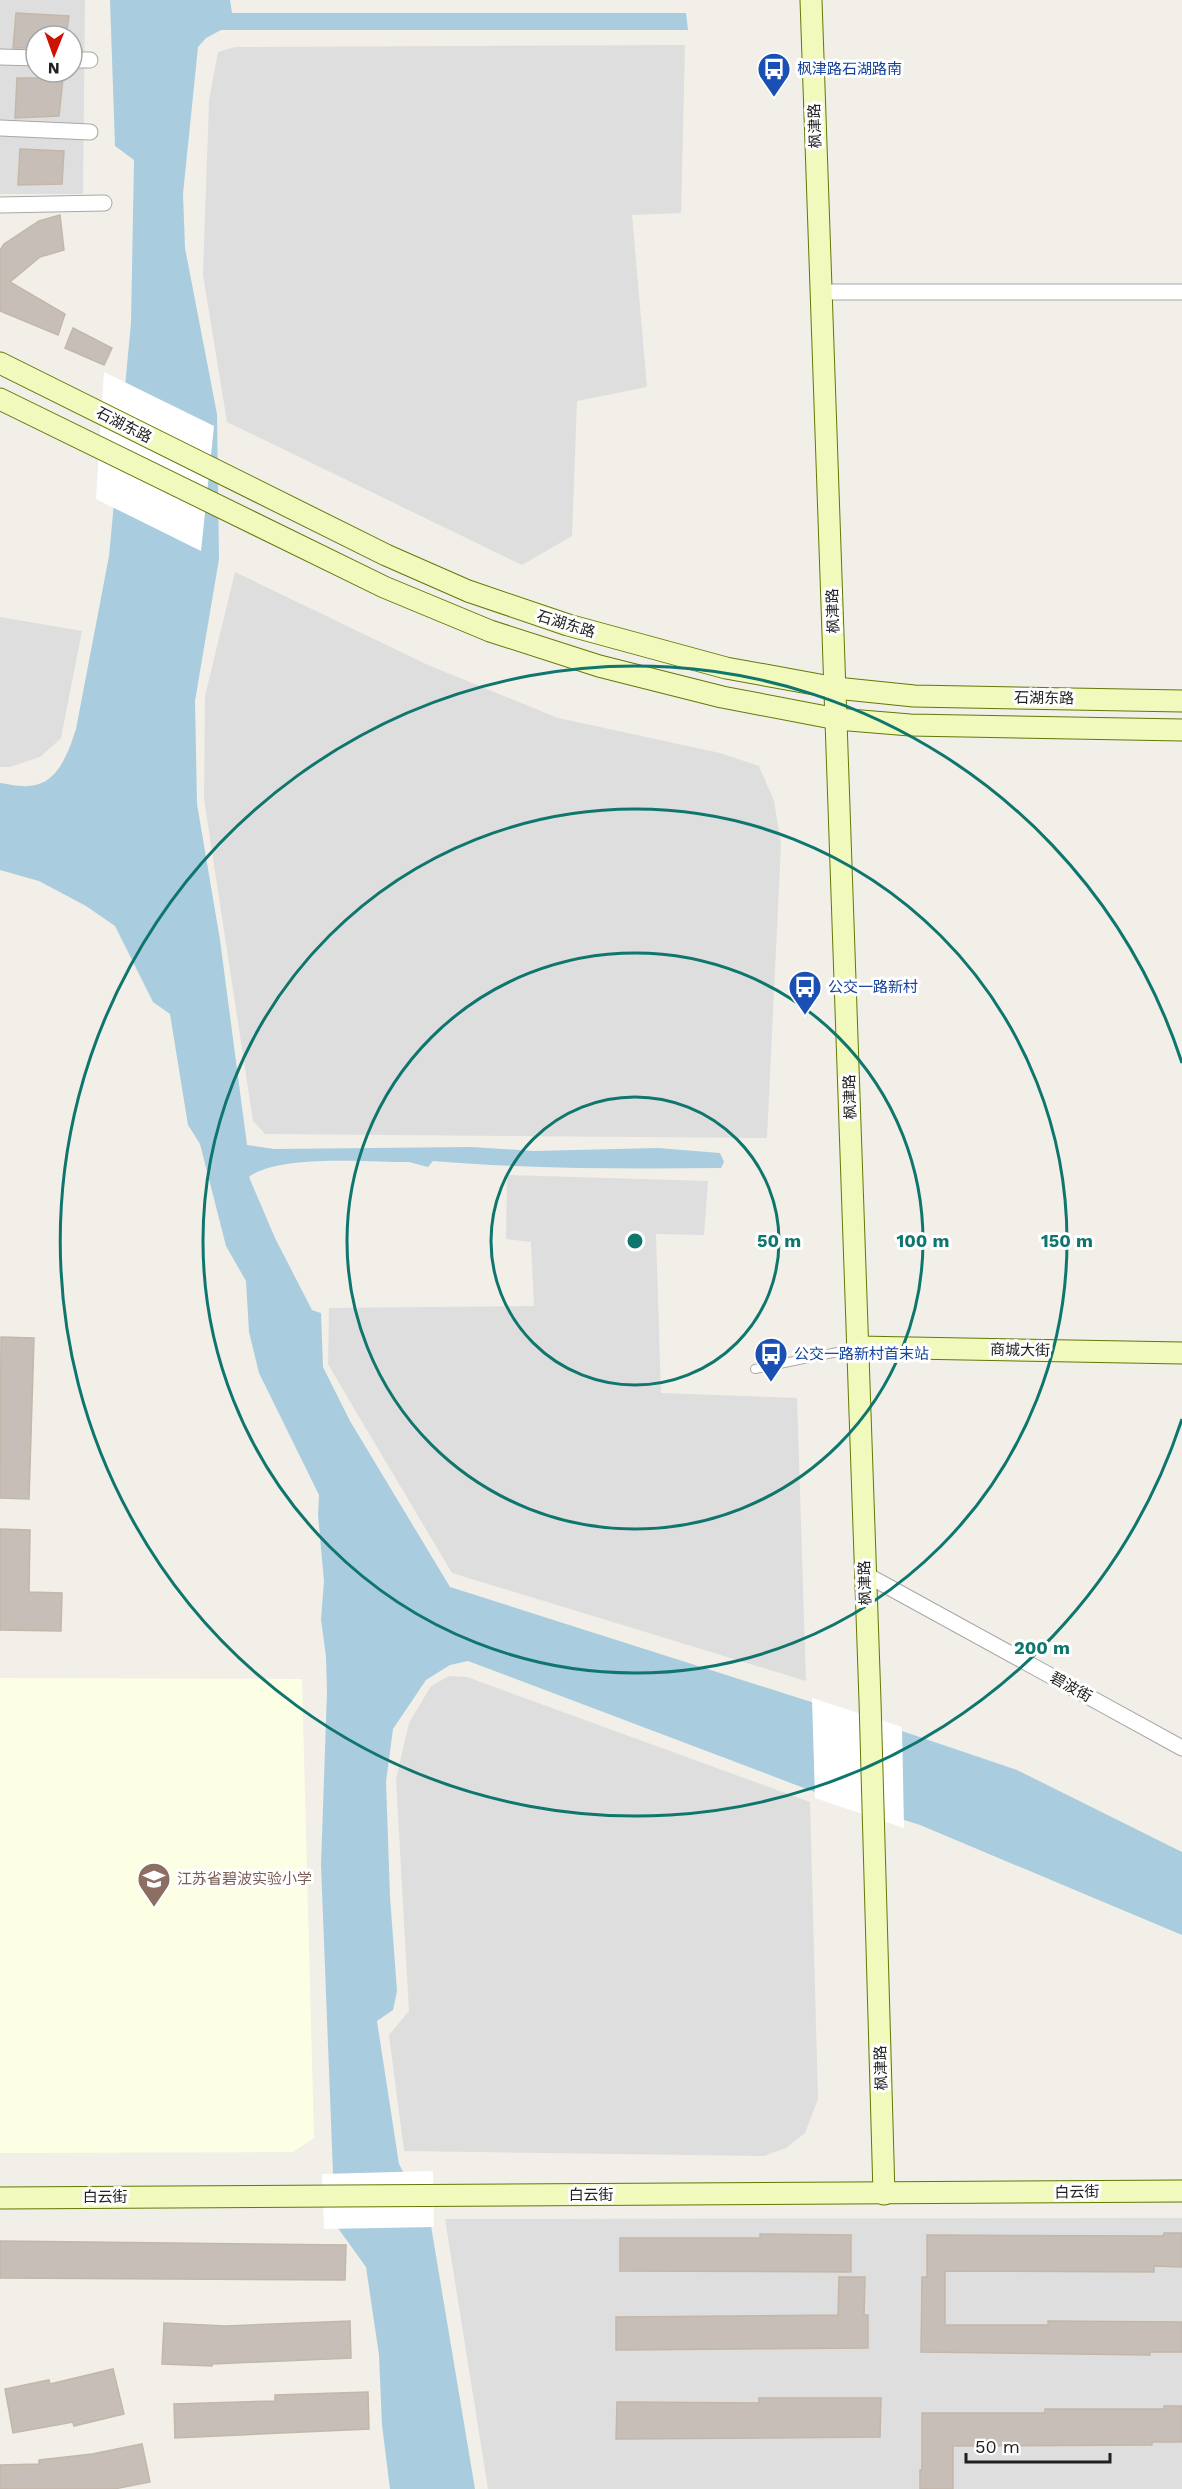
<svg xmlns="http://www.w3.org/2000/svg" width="1182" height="2489" font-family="'Work Sans','Noto Sans SC',sans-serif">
<rect width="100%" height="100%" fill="#f1efe8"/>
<g fill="#dfdede" fill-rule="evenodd">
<path d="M0 0H85L83 194H0ZM36 36H72V72H36Z"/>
<polygon points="685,45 681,213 632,215 647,387 577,401 572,536 522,565 227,422 203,275 209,100 218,52 235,47"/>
<polygon points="235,572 428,665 558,718 720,753 759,766 774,801 781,844 767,1138 265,1134 253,1121 204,799 205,696"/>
<polygon points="0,617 82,631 61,738 40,757 10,767 0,767"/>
<polygon points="507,1175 708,1181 704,1235 656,1234 661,1393 797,1398 806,1681 452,1573 349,1400 328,1364 329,1308 534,1306 531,1242 506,1239"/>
<polygon points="449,1676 467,1677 810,1802 818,2099 805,2133 786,2148 764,2156 404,2151 389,2035 409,2011 396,1779 409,1723 431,1686"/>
<polygon points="1182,2218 1182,2489 488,2489 445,2219"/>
</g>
<polygon fill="#fcffe3" points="0,1678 302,1679 314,2138 293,2152 0,2153"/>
<path fill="#a9cdde" d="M110 0H230L232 13H686L688 30H221L206 38 198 47 183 194 185 248 217 414 219 559 195 701 197 804 220 940 247 1145 274 1149 471 1147 534 1151 658 1148 720 1153 724 1162 721 1168C625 1169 529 1169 433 1161L428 1167 409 1162C370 1162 278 1154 249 1177L275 1238 312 1310 321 1313 323 1367 350 1421 450 1587 896 1729 1017 1770 1182 1852V1935L920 1825 812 1791 468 1661 450 1665 426 1680 393 1729 386 1782 390 1897 397 1991 393 2010 377 2021 399 2164 431 2226 475 2489H390L382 2425 379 2355 366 2267 335 2224 321 1865 327 1692 326 1657 321 1619 324 1581 318 1515 319 1495 259 1373 249 1332 246 1281 226 1246 200 1144 188 1125 170 1014 153 1002 115 926 86 906 39 881 0 870V783C9 784 19 787 28 786 58 785 68 753 76 729L109 556 131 323 134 160 115 146Z"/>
<g fill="#fff">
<polygon points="104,372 214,426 201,551 96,499"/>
<polygon points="812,1698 902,1727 904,1828 815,1798"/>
<polygon points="433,2171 434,2227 324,2229 322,2174"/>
</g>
<g fill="#c6beb7" stroke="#c3b7aa" stroke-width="1.5">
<polygon points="16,13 69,16 66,36 36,36 36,48 13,48"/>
<polygon points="17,78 63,78 59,116 15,118"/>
<polygon points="20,149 64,151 62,184 18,185"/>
<polygon points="60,215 64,250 40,257 10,282 65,314 58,335 0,311 0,250 4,244 39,221"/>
<polygon points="73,328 112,348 104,365 65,348"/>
<polygon points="1,1337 34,1338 29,1499 0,1498"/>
<polygon points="0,1529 30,1530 29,1592 62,1593 61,1631 0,1630"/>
<polygon points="1164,2233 1182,2233 1182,2267 1154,2266 1154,2272 945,2271 945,2325 1048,2325 1048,2321 1182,2322 1182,2352 1150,2352 1150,2355 921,2352 922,2277 927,2277 927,2235 1163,2236"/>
<polygon points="760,2234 851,2235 851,2272 620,2271 620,2238 760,2238"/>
<polygon points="0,2241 346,2245 345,2280 0,2278"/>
<polygon points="839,2277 865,2277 864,2315 868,2315 868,2348 616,2350 616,2317 838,2315"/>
<polygon points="350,2321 351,2358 212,2364 212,2366 162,2364 164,2323 225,2326"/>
<polygon points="113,2369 124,2414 74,2426 73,2422 13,2433 5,2389 49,2380 50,2384"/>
<polygon points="368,2392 369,2429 175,2438 174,2404 275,2401 275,2395"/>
<polygon points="759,2398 881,2398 880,2437 616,2439 617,2402 759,2403"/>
<polygon points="1164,2406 1182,2406 1182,2442 1152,2442 1152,2445 953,2446 953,2489 920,2489 920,2470 922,2470 922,2413 1045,2413 1045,2409 1164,2409"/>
<polygon points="142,2444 150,2482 114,2489 0,2489 0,2465 39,2464 39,2460 92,2454"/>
</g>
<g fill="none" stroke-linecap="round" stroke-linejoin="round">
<g stroke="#a8a8a8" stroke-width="10">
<polyline id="lane" points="755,1369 857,1348"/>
</g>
<g stroke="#a8a8a8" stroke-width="17">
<g id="street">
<polyline points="0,57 36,58"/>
<polyline points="72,60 90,60"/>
<polyline points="0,128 90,132"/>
<polyline points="0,205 104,203"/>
<polyline points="820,292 1182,292"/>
<polyline points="865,1574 1182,1748"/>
</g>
</g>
<g stroke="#637906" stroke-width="23">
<g id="secondary">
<polyline points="811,0 870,1701 884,2194"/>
<polyline points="0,363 386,555 468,591 568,625 726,668 836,688 914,696 1182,701"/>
<polyline points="0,399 384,587 490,631 599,666 722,697 837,719 910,725 1182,730"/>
<polyline points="858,1347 1182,1353"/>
<polyline points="0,2198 1182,2191"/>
</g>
</g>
<use href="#lane" stroke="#fff" stroke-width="8"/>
<use href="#street" stroke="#fff" stroke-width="15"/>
<use href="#secondary" stroke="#f1f9bd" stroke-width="21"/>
</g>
<g fill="none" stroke="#0f766e" stroke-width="3">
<circle cx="635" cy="1241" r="144"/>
<circle cx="635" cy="1241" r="288"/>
<circle cx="635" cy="1241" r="432"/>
<path d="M1182 1419A575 575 0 1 1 1182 1063"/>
</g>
<defs>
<g id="bus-pin" transform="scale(1.725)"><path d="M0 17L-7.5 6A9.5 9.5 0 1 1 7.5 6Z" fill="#1a4fb4" stroke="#fff"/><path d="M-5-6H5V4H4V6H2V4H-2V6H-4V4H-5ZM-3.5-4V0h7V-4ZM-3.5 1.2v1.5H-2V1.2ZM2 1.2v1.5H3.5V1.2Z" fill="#fff"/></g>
<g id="school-pin" transform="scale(1.725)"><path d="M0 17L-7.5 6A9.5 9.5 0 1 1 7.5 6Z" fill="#8d6e63" stroke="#fff"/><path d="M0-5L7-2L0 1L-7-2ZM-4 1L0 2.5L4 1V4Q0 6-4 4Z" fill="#fff"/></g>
</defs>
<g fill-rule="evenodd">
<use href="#bus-pin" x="774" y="69"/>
<use href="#bus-pin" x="805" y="987"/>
<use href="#bus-pin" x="771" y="1354"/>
<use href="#school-pin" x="154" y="1879"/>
</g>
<g text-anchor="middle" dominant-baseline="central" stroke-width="6" stroke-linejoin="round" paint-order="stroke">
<g font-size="15" fill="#164399" stroke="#fff" text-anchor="start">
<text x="797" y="69">枫津路石湖路南</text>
<text x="828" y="987">公交一路新村</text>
<text x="794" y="1354">公交一路新村首末站</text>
</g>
<g font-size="15" fill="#212121" stroke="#fff">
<text transform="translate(815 126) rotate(-92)">枫津路</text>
<text transform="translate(124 425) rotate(27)">石湖东路</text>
<text transform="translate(833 611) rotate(-92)">枫津路</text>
<text transform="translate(566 624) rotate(17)">石湖东路</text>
<text transform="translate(1044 698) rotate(1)">石湖东路</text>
<text transform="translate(850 1097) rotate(-92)">枫津路</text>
<text transform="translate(1020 1350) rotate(1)">商城大街</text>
<text transform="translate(865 1583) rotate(-92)">枫津路</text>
<text transform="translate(1071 1687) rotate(29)">碧波街</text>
<text transform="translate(881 2068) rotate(-92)">枫津路</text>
<text transform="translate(1077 2192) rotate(-1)">白云街</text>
<text x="591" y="2195">白云街</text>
<text x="105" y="2197">白云街</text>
</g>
<g font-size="15" fill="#785e54" stroke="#fff" text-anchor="start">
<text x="177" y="1879">江苏省碧波实验小学</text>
</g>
</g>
<circle cx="635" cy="1241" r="9" fill="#0f766e" stroke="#fff" stroke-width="3"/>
<g font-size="18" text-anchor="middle" font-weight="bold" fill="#0f766e" stroke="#fff" stroke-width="6" stroke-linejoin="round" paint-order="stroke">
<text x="779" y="1247">50 m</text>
<text x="923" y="1247">100 m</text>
<text x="1067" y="1247">150 m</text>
<text x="1042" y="1654">200 m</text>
</g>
<g transform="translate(54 54) rotate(181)"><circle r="28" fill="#ffffff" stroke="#a6a6a6" stroke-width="1.5"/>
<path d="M0-4.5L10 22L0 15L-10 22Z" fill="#cf1302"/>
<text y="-9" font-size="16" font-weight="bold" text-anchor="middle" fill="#212121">N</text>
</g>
<path d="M966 2453v9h144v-9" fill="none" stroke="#212121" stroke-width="3"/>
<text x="975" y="2453" font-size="18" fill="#212121" stroke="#ffffff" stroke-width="4.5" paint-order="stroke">50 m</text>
</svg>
